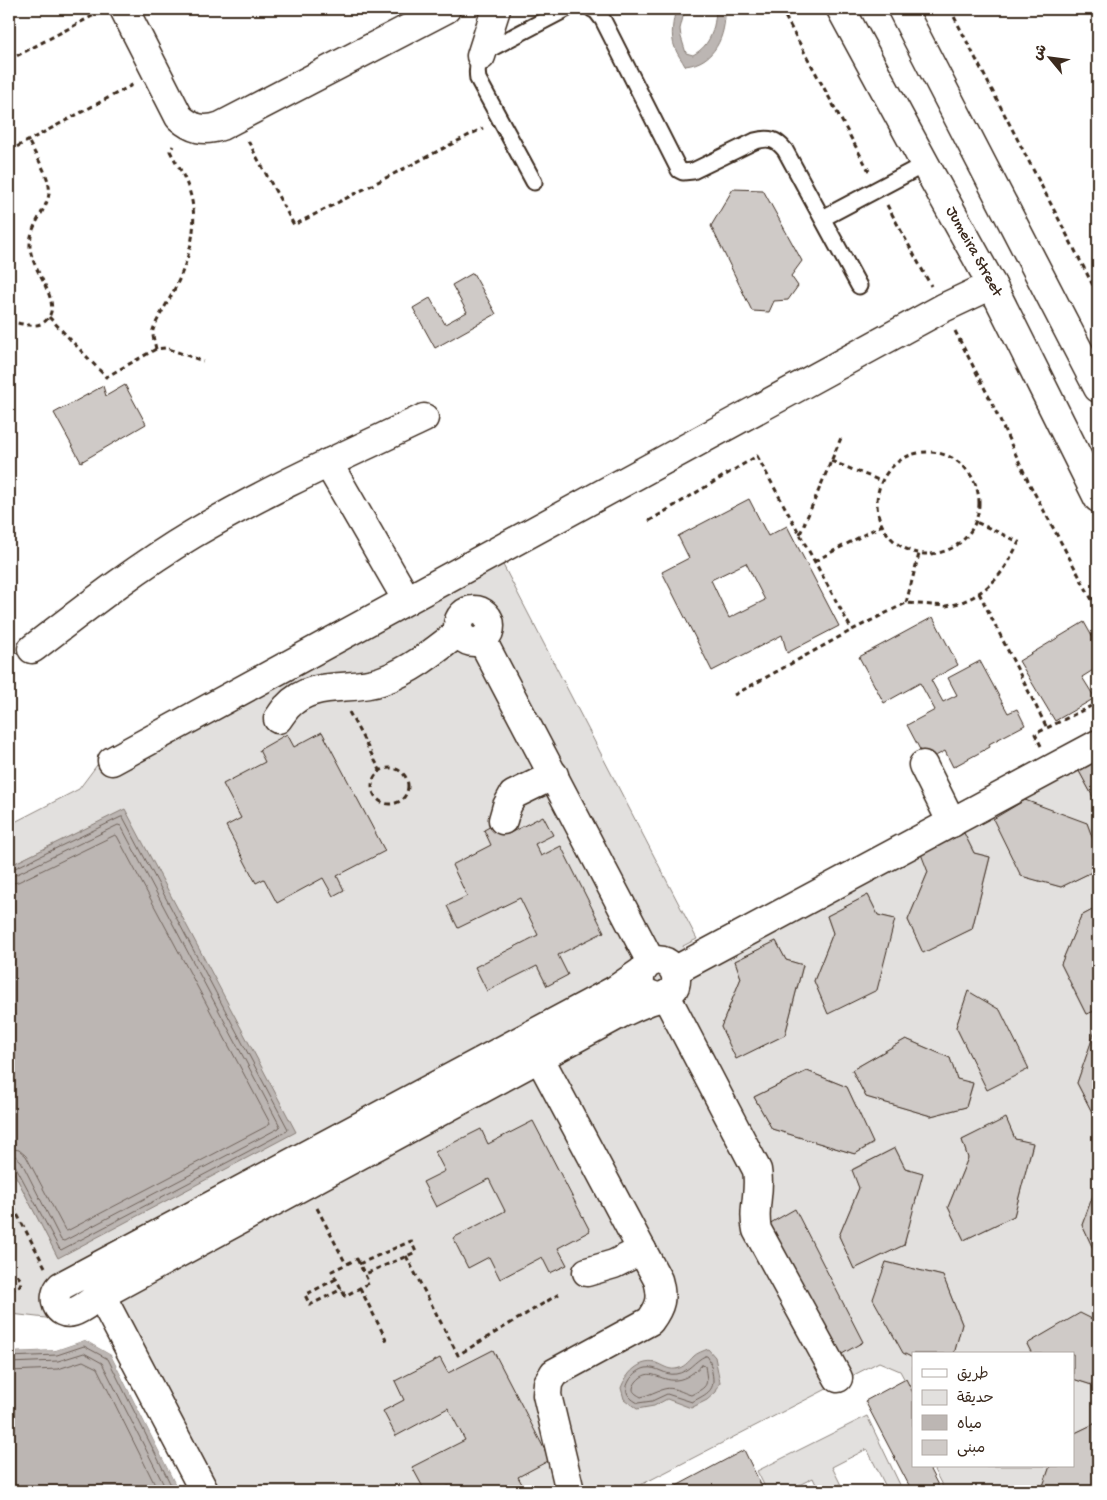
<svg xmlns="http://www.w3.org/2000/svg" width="1107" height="1500" font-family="'Gochi Hand','Playpen Sans Arabic',sans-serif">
<rect width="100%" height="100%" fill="#fff"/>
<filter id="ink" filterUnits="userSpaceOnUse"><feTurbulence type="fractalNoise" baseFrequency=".02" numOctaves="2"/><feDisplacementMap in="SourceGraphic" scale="10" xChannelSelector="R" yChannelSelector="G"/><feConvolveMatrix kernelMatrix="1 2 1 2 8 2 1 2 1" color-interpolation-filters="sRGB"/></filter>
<g filter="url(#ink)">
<g fill="#e2e0de" stroke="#8e857e" fill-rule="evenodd">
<path d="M501 561 697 939 683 946 694 974 1074 762 1098 806V853L1087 823 994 819 1022 876 1061 887 1098 869V907L1081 916 1061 964 1086 1014 1098 1010V1026H1097L1077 1083 1095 1118 1098 1119V1182L1082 1225 1098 1259V1322L1080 1314 1027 1344 1032 1354H954L962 1324 943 1276 886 1262 903 1352 913 1358V1395L900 1371 879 1362 629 1491H204L112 1307 63 1320 11 1314 9 1312V1163L58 1257 125 810 9 866V825L79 789 100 761ZM964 833 974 853 990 857 972 929 923 952 908 920 928 872 922 854ZM868 895 878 915 895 919 828 1013 814 981 833 933 827 916ZM776 941 786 960 803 965 785 1035 736 1058 721 1027 741 978 735 961ZM968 992 987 1089 956 1027ZM906 1039 950 1058 957 1079 973 1084 966 1107 931 1116 866 1097 852 1070ZM807 1071 847 1087 873 1144 855 1154 772 1129 754 1097ZM1006 1119 1015 1139 1033 1144 1014 1216 964 1240 948 1207 968 1158 962 1140ZM895 1148 905 1168 922 1173 904 1245 854 1269 839 1236 859 1188 853 1169Z"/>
<polygon points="1073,1379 1098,1387 1098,1422 1073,1434"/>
<polygon points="867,1416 903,1491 888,1491 867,1449 832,1467 844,1491 819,1491 813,1478 787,1491 767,1491 757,1471"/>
<polygon points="941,1466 1050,1466 1042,1489 1048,1491 945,1491 934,1470"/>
</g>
<g fill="#bcb6b3" stroke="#887e77">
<path d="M676 9H685L680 29 681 37 686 53 693 55C711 45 715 28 716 9H725C726 36 715 63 685 66 682 60 677 54 675 48 670 36 673 21 676 9Z"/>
<polygon points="125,809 296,1132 58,1258 9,1163 9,866"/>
<polygon points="85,1340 111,1355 179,1491 9,1491 9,1352 56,1350"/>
<path d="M708 1349 715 1357 720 1382 716 1392 707 1400 691 1408 667 1399 654 1406 637 1409 624 1399 621 1388C626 1374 639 1359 656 1363 662 1365 668 1370 675 1369 684 1368 688 1362 694 1356 697 1353 703 1351 708 1349Z"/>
</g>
<polygon fill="#fff" points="85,1338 113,1354 182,1491 179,1491 111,1355 85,1340 56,1350 9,1352 9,1350 56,1348"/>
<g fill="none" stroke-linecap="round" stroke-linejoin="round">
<g stroke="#6f625a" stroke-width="1">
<polyline points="9,870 13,869 121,817 123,817 288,1129 287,1131 61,1250 59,1248 15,1165 13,1162 9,1162"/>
<polyline points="9,876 15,875 118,825 121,826 280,1126 279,1128 64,1241 61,1240 21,1161 15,1156 9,1155"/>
<polyline points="9,884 18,882 115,835 117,836 270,1123 269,1125 67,1231 65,1230 26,1156 19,1150 9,1148"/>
<path d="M705 1356H707C711 1361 711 1365 712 1372 716 1391 708 1393 692 1402L667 1394 652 1401 638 1403C636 1402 631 1399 629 1396 621 1386 635 1370 646 1368 657 1366 665 1376 676 1374 689 1372 694 1361 705 1356Z"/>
<polyline points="9,1357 57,1355 84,1346 108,1359 174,1491"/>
<polyline points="9,1363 58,1361 84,1353 102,1363 167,1491"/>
<path d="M702 1365 705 1366C708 1385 709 1386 691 1395 683 1393 673 1386 664 1389 655 1391 650 1395 641 1397 638 1395 633 1393 633 1389 633 1386 635 1384 636 1382 650 1365 660 1382 676 1380 687 1379 694 1372 702 1365Z"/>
<polyline points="9,1371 58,1369 83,1361 97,1368 158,1491"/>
</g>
</g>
<g fill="#cfcac7" stroke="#3b2a1e" fill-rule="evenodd">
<polygon points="393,9 422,9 400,21"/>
<polygon points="733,189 763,190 802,261 791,276 798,286 788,300 774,301 769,312 752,311 711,226"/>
<polygon points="473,273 496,314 435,348 413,308 430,298 445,324 467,312 452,285"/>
<polygon points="125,385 146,424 81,462 54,413 103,386 106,396"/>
<path d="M749 499 768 536 787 526 839 626 787 653 782 635 712 671 662 572 689 558 678 536ZM746 563 765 600 729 618 711 580Z"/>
<polygon points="933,617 958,665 931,680 943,702 957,695 948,678 980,661 1008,713 1017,709 1025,725 989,744 990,747 953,767 945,751 926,761 907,725 935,710 920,683 884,703 859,657"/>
<polygon points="1084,622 1098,647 1098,667 1082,677 1095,698 1055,721 1019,661"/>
<polygon points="322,732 385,851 337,876 344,890 333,896 323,878 277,903 264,879 256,883 226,826 241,818 223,784 265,762 259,750 287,734 294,747"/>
<polygon points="1098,749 1098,806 1074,762"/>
<polygon points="1025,800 1087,823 1098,853 1098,869 1061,887 1021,876 993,819"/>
<polygon points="543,816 553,835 535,844 541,856 561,846 604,932 558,955 568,975 547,986 537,966 487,991 475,967 538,935 520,898 458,928 447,906 467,896 452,865 491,845 484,830 501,821 508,834"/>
<polygon points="964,833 974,853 990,857 972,929 923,953 908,920 928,872 921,854"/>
<polygon points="868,895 878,915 895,919 877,990 828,1014 814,981 833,933 827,916"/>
<polygon points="1098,907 1098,1010 1086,1014 1061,964 1081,916"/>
<polygon points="776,941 786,960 803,965 785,1035 736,1059 721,1027 741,978 735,961"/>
<polygon points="968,991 1000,1010 1029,1069 987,1090 956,1027"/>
<polygon points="1097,1025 1098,1026 1098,1119 1095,1118 1077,1083"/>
<polygon points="906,1039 950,1058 957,1079 973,1083 966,1107 931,1116 866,1097 852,1070"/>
<polygon points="807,1071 847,1087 873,1143 855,1154 772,1129 754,1097"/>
<polygon points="1006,1118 1015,1139 1033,1143 1014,1216 964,1240 948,1207 968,1158 962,1140"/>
<polygon points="533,1121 590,1231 558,1248 567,1265 550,1273 542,1257 500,1279 489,1257 468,1268 453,1238 505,1211 489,1179 436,1207 423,1182 445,1171 435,1152 481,1129 488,1144"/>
<polygon points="895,1148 905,1168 923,1173 904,1245 854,1269 839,1236 859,1188 852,1170"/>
<polygon points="1098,1182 1098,1259 1082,1225"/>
<polygon points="795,1209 863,1342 835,1358 767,1225"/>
<polygon points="886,1262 943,1276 962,1324 954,1354 913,1354 913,1358 903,1353 873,1299"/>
<polygon points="1080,1313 1098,1322 1098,1387 1073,1379 1073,1354 1032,1354 1027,1344"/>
<polygon points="493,1350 550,1460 518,1477 526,1491 504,1491 502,1487 493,1491 451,1491 449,1486 438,1491 425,1491 412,1467 465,1440 448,1408 396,1436 383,1411 404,1400 395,1381 440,1358 448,1373"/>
<polygon points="906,1379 913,1393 913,1466 928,1466 941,1491 912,1491 865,1401"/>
<polygon points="1098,1422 1098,1491 1048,1491 1042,1489 1050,1466 1073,1466 1073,1434"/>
<polygon points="744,1450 764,1491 667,1491"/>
</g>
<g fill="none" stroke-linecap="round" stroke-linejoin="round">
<g stroke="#3b2a1e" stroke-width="19">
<g id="lane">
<path d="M592 9 596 11 603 20 679 170 683 172 693 171 755 141C769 137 776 139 785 150L859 286"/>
<path d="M534 182 478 79C476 67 478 59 486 51L566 9"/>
<polyline points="823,218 925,164"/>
</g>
</g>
<g stroke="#3b2a1e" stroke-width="31">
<g id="street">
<path d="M124 9 179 117C192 129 204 132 221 126L446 9"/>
<polyline points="481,56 496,9"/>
<polyline points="328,463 407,600"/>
<circle cx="474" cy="626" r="16"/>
<polyline points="482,640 651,962"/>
<path d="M32 649C84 609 136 568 193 534 267 490 346 455 424 418"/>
<path d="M278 719C281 715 284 710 287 707 312 679 350 692 381 681 410 671 435 651 459 632"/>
<polyline points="112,761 943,308 992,285"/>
<polyline points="923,765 952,823"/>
<polyline points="503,820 507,806 513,795 554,775"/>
<polyline points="674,971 1098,744"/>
<path d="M641 972 615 990 61 1286C50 1297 57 1317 73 1312 83 1309 92 1300 101 1295L620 1014C630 1009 639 1005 649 1001 655 999 662 998 667 994 670 993 674 989 675 986 677 980 676 972 672 967 649 943 620 992 659 997"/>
<path d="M666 996 757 1170C761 1193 752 1208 757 1230L838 1378"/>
<path d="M531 1042 658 1280C663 1298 661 1306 650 1321L554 1373 548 1383 547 1395 570 1491"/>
<polyline points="587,1272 614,1264 642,1250"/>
<polyline points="93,1280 204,1491"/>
</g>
</g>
<g stroke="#3b2a1e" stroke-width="31">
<g id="primary">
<polyline points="841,9 925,164 992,285 1098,498"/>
<polyline points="902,9 1098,388"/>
</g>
</g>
<g stroke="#3b2a1e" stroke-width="3" stroke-dasharray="5 4" stroke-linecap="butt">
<polyline points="781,9 869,171"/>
<polyline points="950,9 1098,295"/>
<polyline points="9,60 98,13"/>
<polyline points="248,141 294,225 483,128"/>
<polyline points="9,151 134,84"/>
<polyline points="887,205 931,286"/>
<polyline points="49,317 106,377 156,349 166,348 203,361"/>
<path d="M9 321C21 323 39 331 48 318 62 300 31 270 30 247 29 222 52 207 49 186 47 172 34 153 28 140"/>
<polyline points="955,331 989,397 1029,483 1098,611"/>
<path d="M156 349C155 344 152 335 153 330 156 321 166 305 171 296 189 262 203 220 186 182 182 171 175 161 170 151L173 146"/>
<circle cx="928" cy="503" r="51"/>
<polyline points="831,461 881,481"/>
<polyline points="649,521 757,456 852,630"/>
<polyline points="800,534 841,438"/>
<polyline points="815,561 882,525"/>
<polyline points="979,593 1047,728"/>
<polyline points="906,603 919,554"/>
<polyline points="734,695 852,630 906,603 946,606 960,603 973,597 986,588 997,578 1006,566 1019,542 976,522"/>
<polyline points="349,712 380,770"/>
<polyline points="1041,746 1035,734 1091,706"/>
<circle cx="390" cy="786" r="18"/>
<polyline points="9,1199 45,1267"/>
<polyline points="317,1208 346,1264"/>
<polyline points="406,1256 458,1355 559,1294"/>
<polygon points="357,1259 369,1283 345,1296 332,1271"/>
<polyline points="359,1264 411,1241 416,1252 365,1274"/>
<path d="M9 1276 11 1274H16L21 1280C21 1288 15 1291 9 1287"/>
<polyline points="336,1279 305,1295 310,1305 342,1289"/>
<polyline points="360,1288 388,1343"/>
</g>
<use href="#lane" stroke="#fff" stroke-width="15"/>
<use href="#street" stroke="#fff" stroke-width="28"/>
<use href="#primary" stroke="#fff" stroke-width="28"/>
</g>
</g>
<g text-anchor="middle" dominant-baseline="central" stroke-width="4.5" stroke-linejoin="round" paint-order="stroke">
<g font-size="16" fill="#3b2a1e" stroke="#fff">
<text transform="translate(973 252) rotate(61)">Jumeira Street</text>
</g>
</g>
<rect width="1107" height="1500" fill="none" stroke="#fff" stroke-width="30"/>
<rect x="15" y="15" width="1077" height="1470" fill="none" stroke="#3b2a1e" stroke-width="2" filter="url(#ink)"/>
<rect x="912" y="1352" width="162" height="115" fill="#ffffff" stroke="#b1aaa5"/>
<rect x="922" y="1369" width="25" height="8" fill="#ffffff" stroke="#b1aaa5"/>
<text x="957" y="1378" font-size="15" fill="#3b2a1e">طريق</text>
<rect x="922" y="1390" width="25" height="15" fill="#e2e0de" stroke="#b1aaa5"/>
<text x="957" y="1402" font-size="15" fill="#3b2a1e">حديقة</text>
<rect x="922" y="1415" width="25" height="15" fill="#bcb6b3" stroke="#b1aaa5"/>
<text x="957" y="1428" font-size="15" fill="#3b2a1e">مياه</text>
<rect x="922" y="1440" width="25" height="15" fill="#cfcac7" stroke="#b1aaa5"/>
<text x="957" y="1452" font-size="15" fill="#3b2a1e">مبنى</text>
<g transform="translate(1050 58) rotate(299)" stroke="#ffffff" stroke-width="4" paint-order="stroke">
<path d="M0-4L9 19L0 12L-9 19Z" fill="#3b2a1e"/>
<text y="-8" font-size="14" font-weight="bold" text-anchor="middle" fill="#3b2a1e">ش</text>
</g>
</svg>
